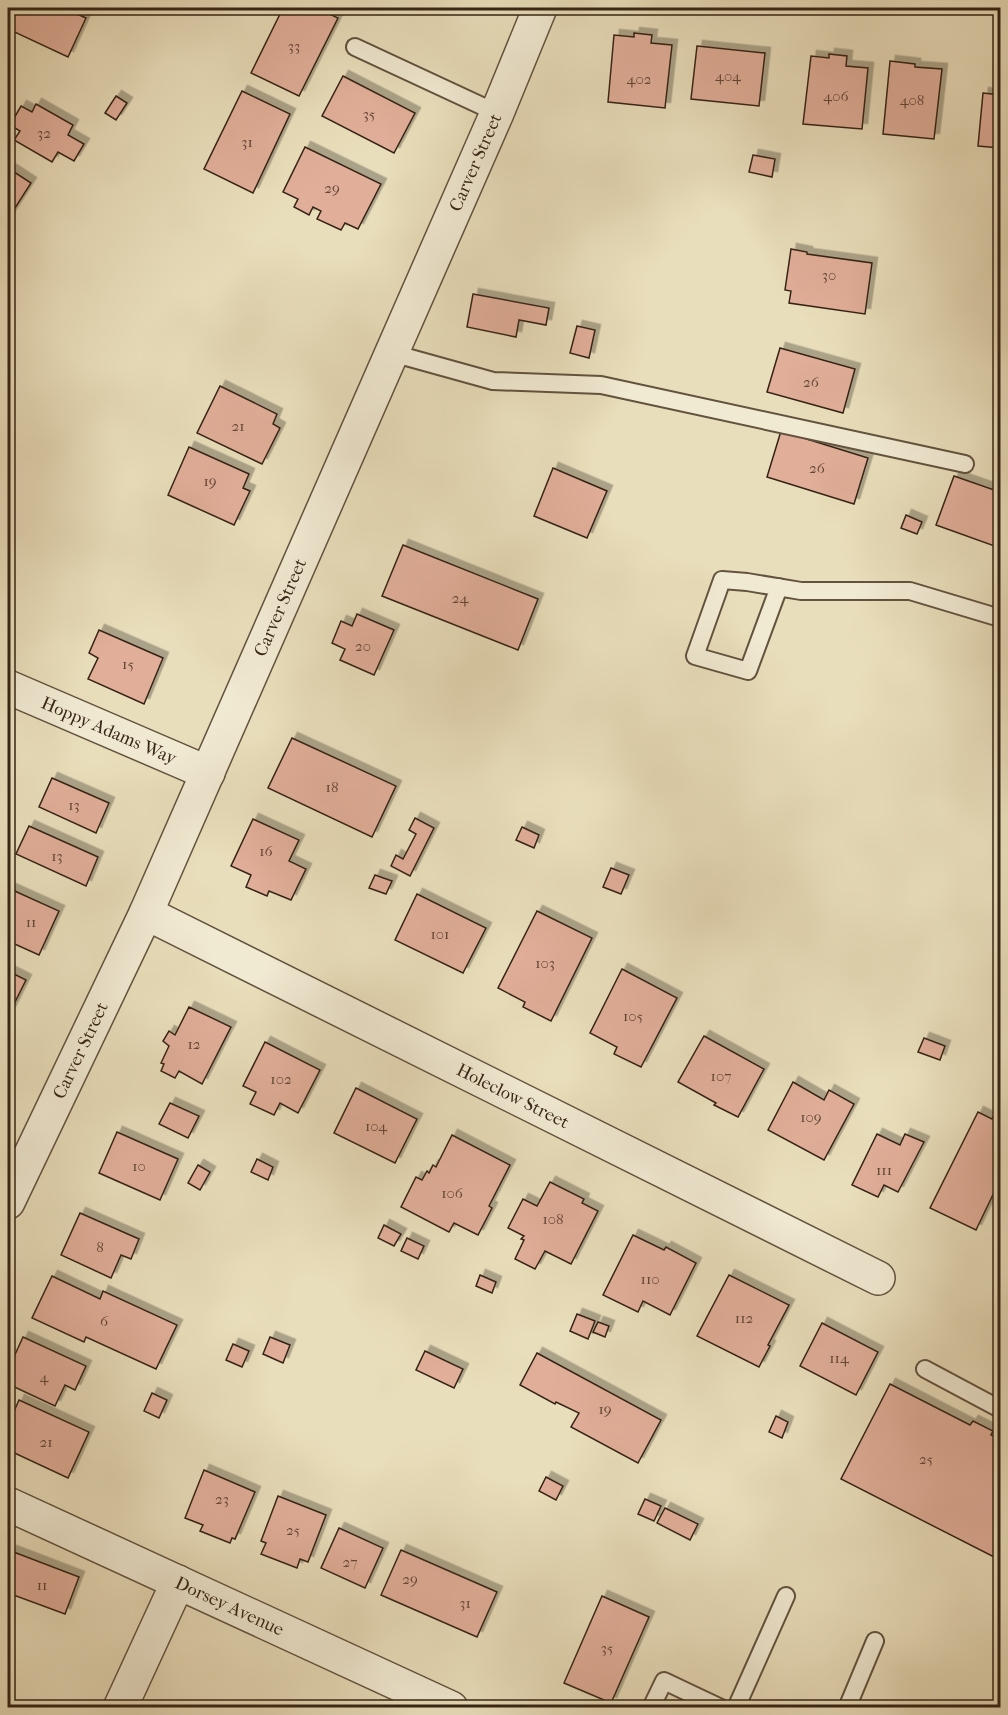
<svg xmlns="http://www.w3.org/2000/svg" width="1008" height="1715" font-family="'IM FELL French Canon',serif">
<defs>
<filter id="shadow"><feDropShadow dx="5.5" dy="-5.5" stdDeviation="0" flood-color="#0004"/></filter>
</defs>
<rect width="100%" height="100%" fill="#e9debb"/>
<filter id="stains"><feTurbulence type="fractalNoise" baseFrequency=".00333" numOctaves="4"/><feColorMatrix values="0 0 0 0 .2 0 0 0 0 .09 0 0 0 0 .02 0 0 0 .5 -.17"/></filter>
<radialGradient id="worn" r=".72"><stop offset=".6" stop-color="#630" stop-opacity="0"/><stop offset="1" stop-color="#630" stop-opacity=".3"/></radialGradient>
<g fill="#e1ae99" stroke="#352415" stroke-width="1.5" filter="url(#shadow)">
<polygon points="18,8 63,8 86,18 68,57 8,29"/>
<polygon points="283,8 317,8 338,18 299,96 251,73"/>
<polygon points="634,33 652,35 651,43 672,45 665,108 608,102 614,35 634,37"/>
<polygon points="697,46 765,53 759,106 691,99"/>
<polygon points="829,54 847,56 846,66 868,68 862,129 803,124 811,56 829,58"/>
<polygon points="890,61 915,64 915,67 942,69 934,139 883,134"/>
<polygon points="343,76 415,113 394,153 322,116"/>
<polygon points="242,91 290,114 253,193 204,169"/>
<polygon points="983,93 1000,95 1000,148 978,146"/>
<polygon points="116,96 127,103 116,120 105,113"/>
<polygon points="36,104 73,125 68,135 84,144 74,161 58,152 52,162 14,140 20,131 10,125 21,106 32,112"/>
<polygon points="305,147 381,184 358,229 345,223 341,230 317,219 321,211 313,207 309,215 294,207 298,199 283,192"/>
<polygon points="753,155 775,159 772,177 749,172"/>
<polygon points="8,168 31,183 8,219"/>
<polygon points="791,249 807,252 807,254 872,263 865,314 789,303 791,291 785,290"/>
<polygon points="473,294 549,308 546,325 519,320 516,337 467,327"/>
<polygon points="577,326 595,330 589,358 570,353"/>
<polygon points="780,348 855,369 843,413 767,392"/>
<polygon points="220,386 277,414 273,424 280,428 262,464 197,433"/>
<polygon points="781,431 868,458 854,504 767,477"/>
<polygon points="189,447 249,474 243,488 250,491 234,525 168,495"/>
<polygon points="553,468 607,491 587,538 534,516"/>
<polygon points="954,476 1000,492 1000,548 936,525"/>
<polygon points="906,515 922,522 917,534 901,528"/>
<polygon points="403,545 538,599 518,650 382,596"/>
<polygon points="357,614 394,630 374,675 340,660 345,649 332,643 341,621 352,626"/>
<polygon points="99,630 163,658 144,704 88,679 98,658 89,653"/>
<polygon points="292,738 396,786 372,837 268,788"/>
<polygon points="52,778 109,803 96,833 39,807"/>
<polygon points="415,818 434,828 410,876 391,866 396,855 403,859 416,834 409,830"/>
<polygon points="253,819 299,840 289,861 306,869 291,900 269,891 267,896 246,887 251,875 231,866"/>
<polygon points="29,826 98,857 86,886 16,854"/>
<polygon points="522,827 539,835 534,848 516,840"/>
<polygon points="611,868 629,875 621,894 603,887"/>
<polygon points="375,875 392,881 386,894 369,888"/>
<polygon points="8,888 59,911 39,955 8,941"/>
<polygon points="417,894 486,928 463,973 395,940"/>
<polygon points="537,911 592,938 551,1021 523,1007 525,1002 498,988"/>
<polygon points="622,969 677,998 641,1067 614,1054 617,1047 590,1033"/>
<polygon points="8,971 26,980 10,1012 8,1011"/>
<polygon points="189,1007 231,1027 202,1084 179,1071 175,1078 161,1071 164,1064 161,1063 169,1046 163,1041 169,1031 175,1035"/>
<polygon points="704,1036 764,1069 738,1117 714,1105 716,1103 678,1082"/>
<polygon points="924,1038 945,1046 940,1060 918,1052"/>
<polygon points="265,1042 320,1070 298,1113 280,1103 274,1115 250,1104 256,1092 243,1086"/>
<polygon points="793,1082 824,1100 829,1090 854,1104 824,1160 768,1130"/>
<polygon points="356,1088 417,1119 395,1163 334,1133"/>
<polygon points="1000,1102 1000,1180 976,1230 930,1208 978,1112 992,1119"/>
<polygon points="170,1103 199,1116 188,1138 159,1124"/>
<polygon points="117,1132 178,1159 160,1200 99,1173"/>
<polygon points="877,1134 900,1145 905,1134 924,1142 898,1192 884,1185 878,1197 852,1185"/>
<polygon points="452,1135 510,1165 489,1206 492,1208 478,1235 454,1223 449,1232 401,1207 416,1177 422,1180 427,1171 429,1173 433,1165 436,1167"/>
<polygon points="257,1159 273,1167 268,1180 251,1172"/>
<polygon points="198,1165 210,1172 200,1190 188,1183"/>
<polygon points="550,1182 584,1199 582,1203 598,1211 571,1264 545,1251 535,1269 515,1259 524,1240 521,1239 524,1236 508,1228 523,1199 537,1206"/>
<polygon points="80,1213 139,1239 131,1259 121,1255 111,1278 61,1255"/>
<polygon points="384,1225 401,1234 394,1246 378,1238"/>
<polygon points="633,1235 664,1250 666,1247 696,1263 670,1315 643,1301 638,1312 603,1295"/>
<polygon points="407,1238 424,1246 418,1259 401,1251"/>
<polygon points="480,1275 496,1282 492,1293 476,1286"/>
<polygon points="729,1275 789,1305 768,1345 770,1346 759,1367 697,1336"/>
<polygon points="52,1276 100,1299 103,1291 177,1325 156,1369 86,1337 84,1342 32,1318"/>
<polygon points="577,1314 595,1321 588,1339 570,1331"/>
<polygon points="598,1322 609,1326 605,1337 593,1332"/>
<polygon points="822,1323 878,1352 856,1395 800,1366"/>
<polygon points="23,1337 86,1366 75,1390 65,1385 55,1406 8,1384 8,1370"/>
<polygon points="270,1337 290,1345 283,1363 263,1354"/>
<polygon points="233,1344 249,1351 242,1367 226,1360"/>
<polygon points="425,1351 463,1369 454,1388 416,1370"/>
<polygon points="537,1353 661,1420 638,1463 571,1427 579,1413 556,1402 555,1404 520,1385"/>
<polygon points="890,1384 970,1425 973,1421 993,1431 991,1435 1000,1439 1000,1560 841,1479"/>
<polygon points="152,1393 167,1400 159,1418 144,1411"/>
<polygon points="19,1400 89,1432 68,1478 8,1450 8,1425"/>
<polygon points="776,1416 788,1422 782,1438 769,1432"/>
<polygon points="204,1470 255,1492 235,1539 232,1538 230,1543 200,1531 203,1525 185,1518"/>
<polygon points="546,1477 563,1486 556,1500 539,1491"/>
<polygon points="278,1496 326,1515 308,1562 300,1559 297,1568 261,1554 266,1543 261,1541"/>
<polygon points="645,1499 661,1506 654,1521 638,1514"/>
<polygon points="665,1508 698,1524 690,1540 657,1523"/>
<polygon points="339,1528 383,1548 365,1588 321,1568"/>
<polygon points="401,1550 497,1592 477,1637 381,1595"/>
<polygon points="11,1551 79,1577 65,1614 8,1593 8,1561"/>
<polygon points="602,1596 649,1617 611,1703 564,1683"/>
</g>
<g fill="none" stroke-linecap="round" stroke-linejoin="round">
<g stroke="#62523e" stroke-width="20">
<g id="service">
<polyline points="355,47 497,113"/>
<polyline points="392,353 493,381 601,385 965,464"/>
<polyline points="779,587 748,671 695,656 722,580 747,582 801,591 910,591 1000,618"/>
<polyline points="925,1369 1000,1409"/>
<polyline points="651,1708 664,1681 721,1708"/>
<polyline points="736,1708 786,1596"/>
<polyline points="847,1708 875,1641"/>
</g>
</g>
<g stroke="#62523e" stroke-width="36">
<g id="minor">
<path id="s1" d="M8 687 208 773"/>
<path id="s2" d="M146 913 878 1278"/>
<path id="s3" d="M8 1202 146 913 497 113 540 8"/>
<path id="s4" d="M8 1504 451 1708"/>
<polyline points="120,1708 178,1582"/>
</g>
</g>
<use href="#service" stroke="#f1ead3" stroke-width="16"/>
<use href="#minor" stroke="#f1ead3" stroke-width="33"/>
</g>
<g text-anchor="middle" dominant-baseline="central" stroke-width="6" stroke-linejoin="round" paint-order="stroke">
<g font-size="15" fill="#604636">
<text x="294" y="46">33</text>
<text x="728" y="76">404</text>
<text x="639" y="79">402</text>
<text x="836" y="96">406</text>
<text x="912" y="100">408</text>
<text x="369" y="114">35</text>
<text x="44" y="133">32</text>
<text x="247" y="142">31</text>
<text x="332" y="188">29</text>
<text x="829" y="275">30</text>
<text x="811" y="382">26</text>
<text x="238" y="426">21</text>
<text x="817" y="468">26</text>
<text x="210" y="481">19</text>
<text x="460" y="598">24</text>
<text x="363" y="646">20</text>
<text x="128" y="664">15</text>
<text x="332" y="787">18</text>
<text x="74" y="805">13</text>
<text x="266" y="851">16</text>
<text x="57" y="856">13</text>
<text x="31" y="922">11</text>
<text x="440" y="934">101</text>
<text x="545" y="963">103</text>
<text x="633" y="1016">105</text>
<text x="194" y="1044">12</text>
<text x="721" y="1076">107</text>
<text x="281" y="1079">102</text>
<text x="811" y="1117">109</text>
<text x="376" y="1126">104</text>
<text x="139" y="1166">10</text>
<text x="884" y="1170">111</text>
<text x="452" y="1193">106</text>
<text x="553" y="1219">108</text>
<text x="100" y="1247">8</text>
<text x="650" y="1279">110</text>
<text x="744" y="1318">112</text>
<text x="104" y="1321">6</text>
<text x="839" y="1358">114</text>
<text x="44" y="1377">4</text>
<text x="605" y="1409">19</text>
<text x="46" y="1442">21</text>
<text x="926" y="1459">25</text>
<text x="222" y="1499">23</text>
<text x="293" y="1530">25</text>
<text x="350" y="1562">27</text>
<text x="410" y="1579">29</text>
<text x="42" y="1585">11</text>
<text x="465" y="1603">31</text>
<text x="607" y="1648">35</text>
</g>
<g font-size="18" fill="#352415" stroke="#f1ead3">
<text stroke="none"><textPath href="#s3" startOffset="1140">Carver Street</textPath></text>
<text stroke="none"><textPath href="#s3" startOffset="654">Carver Street</textPath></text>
<text stroke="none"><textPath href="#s1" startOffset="110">Hoppy Adams Way</textPath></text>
<text stroke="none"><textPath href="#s3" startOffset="168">Carver Street</textPath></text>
<text stroke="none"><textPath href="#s2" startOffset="410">Holeclow Street</textPath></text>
<text stroke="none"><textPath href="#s4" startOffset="244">Dorsey Avenue</textPath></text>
</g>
</g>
<rect width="1008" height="1715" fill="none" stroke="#e9debb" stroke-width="30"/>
<rect x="9" y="9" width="990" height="1697" fill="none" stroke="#352415" stroke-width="3"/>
<rect x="15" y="15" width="978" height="1685" fill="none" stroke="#352415" stroke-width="1.5"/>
<rect width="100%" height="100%" filter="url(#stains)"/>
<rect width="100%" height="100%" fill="url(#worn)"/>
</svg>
